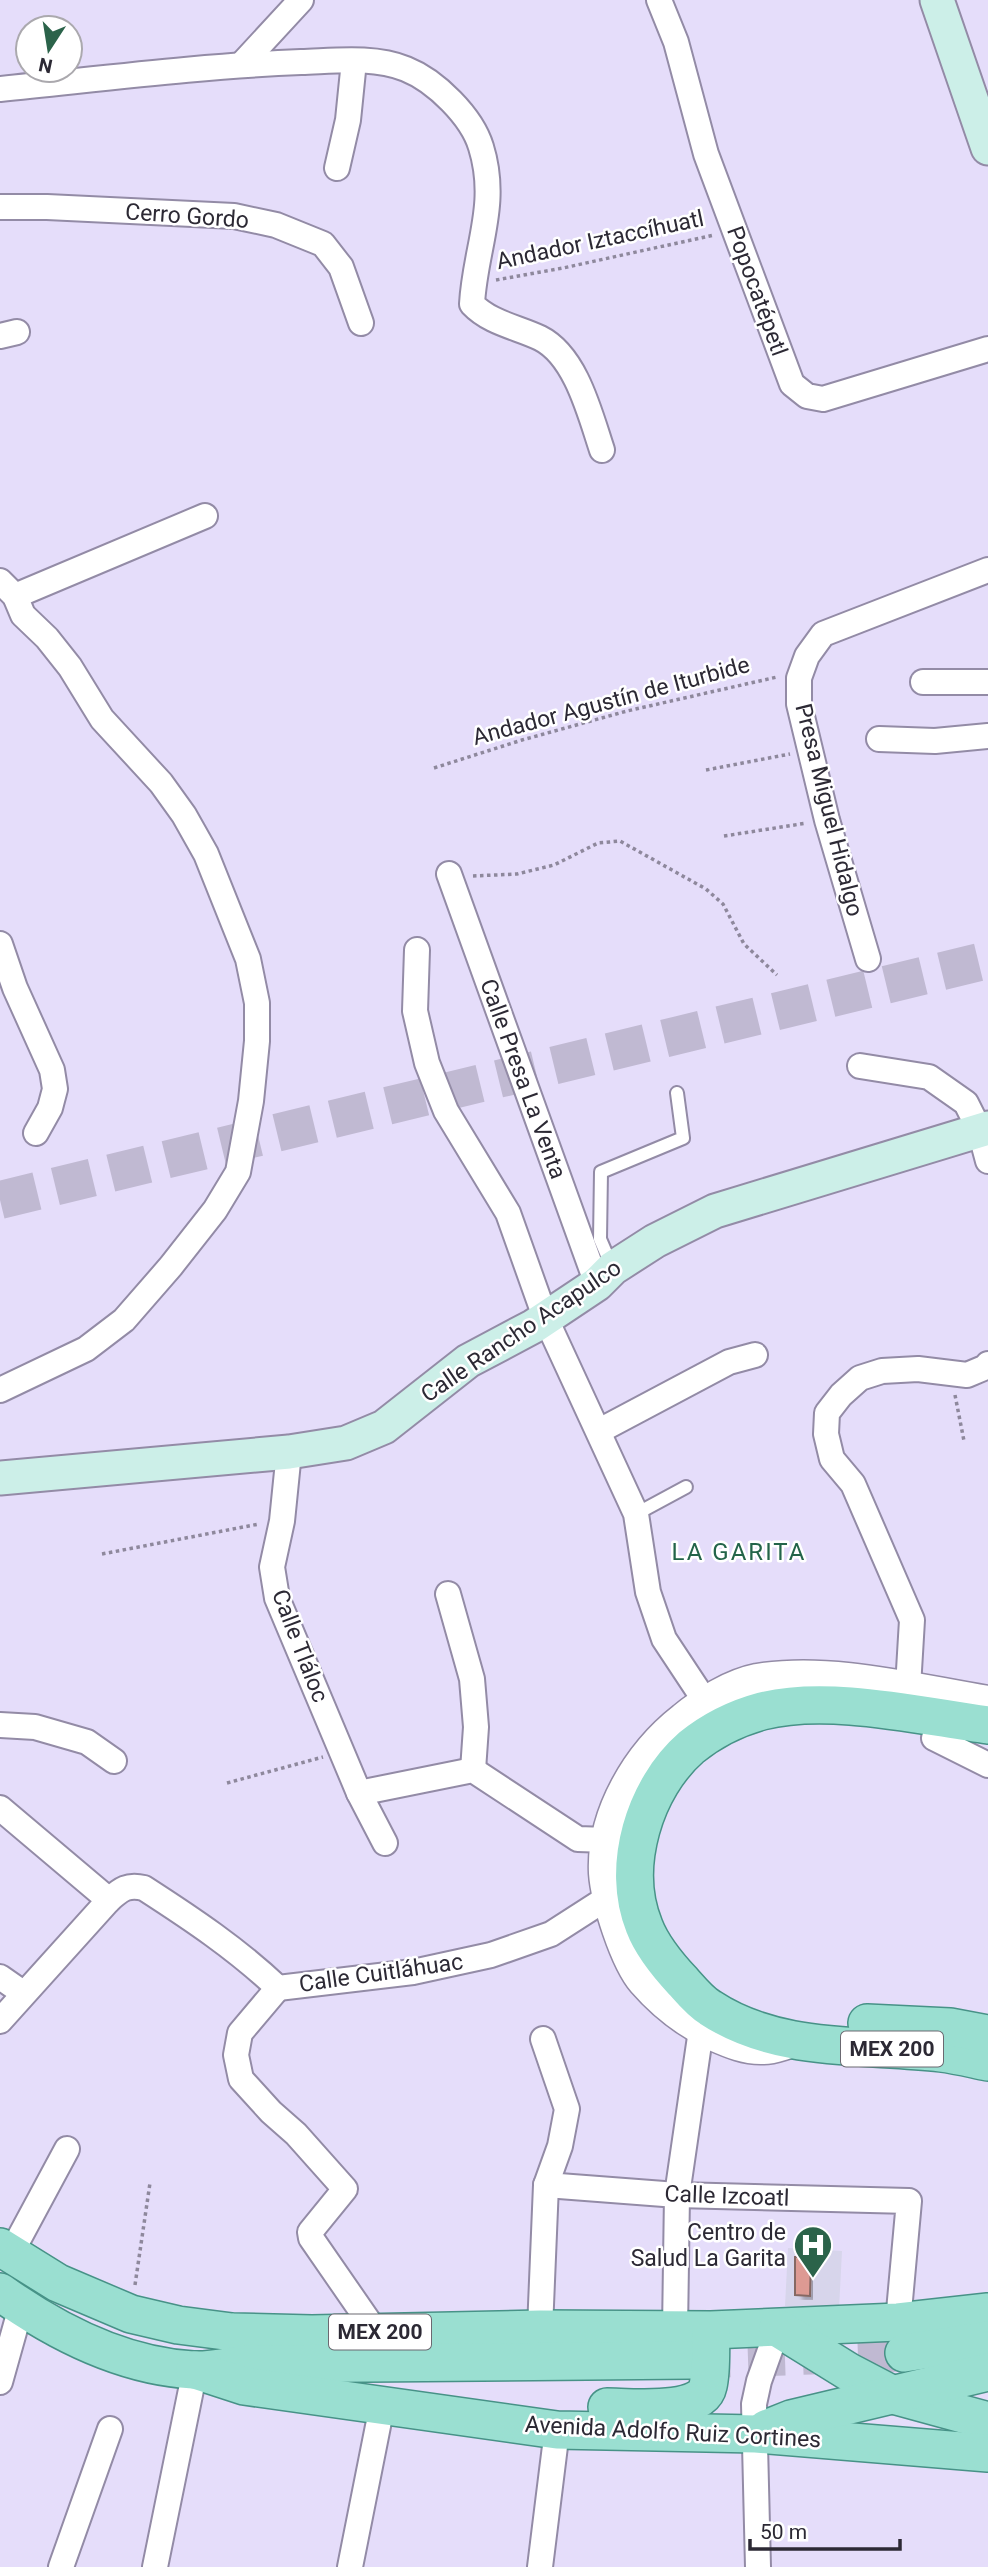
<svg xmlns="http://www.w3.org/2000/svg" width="988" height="2567" font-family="Roboto,sans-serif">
<defs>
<filter id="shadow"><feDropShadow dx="8" dy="4.5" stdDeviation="2" flood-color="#0004"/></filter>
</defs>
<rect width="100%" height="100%" fill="#e5ddfa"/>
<polygon fill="#d7d5eb" points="788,2248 842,2251 839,2309 785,2306"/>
<polygon fill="#dd9a93" stroke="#856763" stroke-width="2" filter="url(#shadow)" points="795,2257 811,2257 810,2296 795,2295"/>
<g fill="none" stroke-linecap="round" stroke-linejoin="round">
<polyline stroke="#c0b9d2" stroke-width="37" stroke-dasharray="37 18" stroke-linecap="butt" points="693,2360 904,2353"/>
<polyline stroke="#c0b9d2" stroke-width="38" stroke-dasharray="38 19" stroke-linecap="butt" points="0,1200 988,960"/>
<g stroke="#938ba6" stroke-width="16">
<g id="service">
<polyline points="612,1267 600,1239 601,1172 683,1138 677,1093"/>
<polyline points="636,1514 686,1487"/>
</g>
</g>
<g stroke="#938ba6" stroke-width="28">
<g id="minor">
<polyline points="659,0 676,42 706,154 792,384 807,396 823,399 988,349"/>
<polyline points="242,64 301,0"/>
<path d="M0 89C100 79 201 66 301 62 335 61 374 56 406 69 436 81 472 117 481 147 499 205 475 248 472 304 490 323 517 327 540 338 576 356 590 414 602 450"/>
<polyline points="337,168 348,120 354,61"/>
<polyline points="0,207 47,207 234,216 276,225 323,244 341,267 361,323"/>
<polyline points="0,336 17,332"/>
<polyline points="0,581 15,596 23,615 47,638 70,667 102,719 161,783 184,815 206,854 248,959 257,1003 257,1041 251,1101 238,1172 215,1210 171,1266 124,1320 86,1349 0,1390"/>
<polyline points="15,596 205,516"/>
<polyline points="923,682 988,682"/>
<polyline points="879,739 935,741 988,736"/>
<polyline points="449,874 597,1284"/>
<polyline points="0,944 15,988 52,1070 55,1089 50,1108 36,1133"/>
<polyline points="417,950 415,1011 427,1063 446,1111 508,1213 545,1317 636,1514 648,1592 664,1639 705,1701"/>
<polyline points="868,959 827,820 799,704 799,678 807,656 823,634 988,570"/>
<polyline points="860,1066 929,1077 966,1103 980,1131 988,1161"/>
<polyline points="599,1431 729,1362 755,1355"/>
<polyline points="289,1452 282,1521 272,1567 277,1598 359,1793 385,1843"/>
<polyline points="448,1594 472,1679 476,1727 473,1770"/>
<polyline points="908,1687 912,1620 853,1484 832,1459 826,1434 827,1413 841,1395 860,1378 882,1371 918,1369 967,1375 986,1367 988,1364"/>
<polyline points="0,1725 35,1727 87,1742 114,1761"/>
<polyline points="934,1738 988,1765"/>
<polyline points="359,1793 473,1770 578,1839 607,1840"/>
<polyline points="0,1808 109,1900"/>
<polyline points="0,1977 23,1993"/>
<polyline points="278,1988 240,2033 236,2055 241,2079 271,2112 296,2134 345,2189 310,2232 311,2238 376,2332"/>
<path d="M0 2021 109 1900C121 1889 128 1884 144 1888 192 1919 237 1949 278 1988L413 1972 491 1955 551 1934 607 1898"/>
<polyline points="546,2185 677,2195 909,2201 898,2322"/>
<polyline points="10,2255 67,2149"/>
<polyline points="540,2329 546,2185 560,2146 567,2109 543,2039"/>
<polyline points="675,2330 677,2195 701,2030"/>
<polyline points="0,2382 21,2307"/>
<polyline points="61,2567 110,2429"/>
<polyline points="155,2567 195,2370"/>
<polyline points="350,2567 382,2406"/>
<polyline points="540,2567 557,2430"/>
<polyline points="758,2567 754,2404 759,2381 778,2328"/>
</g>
</g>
<g stroke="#938ba6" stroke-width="33">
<path id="tertiary" d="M790 2043C782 2045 773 2049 764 2049 746 2050 730 2043 714 2036 686 2023 663 2005 643 1982 625 1961 606 1901 604 1873 601 1814 638 1753 683 1718 702 1702 732 1684 757 1679 831 1667 915 1689 988 1701"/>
</g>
<g stroke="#938ba6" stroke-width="37">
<g id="secondary">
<polyline points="937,0 988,148"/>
<polyline points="0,1478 289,1452 346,1443 384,1427 468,1361 534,1326 597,1284 613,1268 655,1241 715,1211 988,1128"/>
</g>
</g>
<g stroke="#479287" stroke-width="40">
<g id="primary">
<path d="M988 1725C921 1716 828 1694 762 1711 736 1718 712 1730 691 1747 644 1788 620 1867 644 1926 652 1947 668 1966 683 1982 691 1991 700 2002 710 2008 778 2053 863 2044 941 2053 957 2055 973 2059 988 2062"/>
<polyline points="867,2023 950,2027 988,2034"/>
<polyline points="0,2247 58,2283 131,2314 178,2325 232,2332 312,2334 540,2329 711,2330 898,2322 988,2312"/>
<path d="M0 2292C56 2332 123 2366 193 2370 210 2371 230 2366 247 2364L693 2360"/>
<polyline points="778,2328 849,2372 893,2395 988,2421"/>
<polyline points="904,2353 988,2340"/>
<polyline points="195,2370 244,2386 557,2430 756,2434 988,2453"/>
<path d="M607 2407C630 2407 702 2415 708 2386 712 2369 710 2348 711 2331"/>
<polyline points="766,2429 791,2419 988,2372"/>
</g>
</g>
<g stroke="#8e889c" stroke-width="3.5" stroke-dasharray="3.5 3.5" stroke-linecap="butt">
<polyline points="496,280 563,268 714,235"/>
<polyline points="434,768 522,740 627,711 777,677"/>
<polyline points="706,770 790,754"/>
<polyline points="724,836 807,823"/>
<polyline points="473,876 517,874 554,865 598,843 620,841 706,889 723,904 744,944 777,975"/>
<polyline points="955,1395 964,1441"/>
<polyline points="102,1554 259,1524"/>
<polyline points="227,1783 323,1757"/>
<polyline points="135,2285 150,2183"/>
</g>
<use href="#service" stroke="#fff" stroke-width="12"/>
<use href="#minor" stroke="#fff" stroke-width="24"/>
<use href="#tertiary" stroke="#fff" stroke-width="30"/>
<use href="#secondary" stroke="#ccefe8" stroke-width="33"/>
<use href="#primary" stroke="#9adfd1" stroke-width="37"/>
</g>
<defs>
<g id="hospital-pin" transform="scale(2.0125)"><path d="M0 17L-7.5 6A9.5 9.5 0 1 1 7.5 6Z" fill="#2b634a" stroke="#fff"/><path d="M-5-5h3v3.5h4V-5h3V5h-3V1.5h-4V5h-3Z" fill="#fff"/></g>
</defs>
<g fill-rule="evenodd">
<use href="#hospital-pin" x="813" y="2245"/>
</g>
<g text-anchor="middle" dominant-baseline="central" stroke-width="5" stroke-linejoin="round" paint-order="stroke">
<g fill="#fff" stroke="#6b6971" stroke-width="2">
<rect x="841" y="2031.5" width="102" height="35" rx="5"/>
<rect x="329" y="2314.5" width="102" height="35" rx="5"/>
</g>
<g font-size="21" font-weight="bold" fill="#2c2934">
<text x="892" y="2049">MEX 200</text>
<text x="380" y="2332">MEX 200</text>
</g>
<g font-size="23" fill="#2c2934" stroke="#fff">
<text transform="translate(187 216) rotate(4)">Cerro Gordo</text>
<text transform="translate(600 240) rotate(-12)">Andador Iztaccíhuatl</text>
<text transform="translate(757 291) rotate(70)">Popocatépetl</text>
<text transform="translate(611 701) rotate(-15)">Andador Agustín de Iturbide</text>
<text transform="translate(829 810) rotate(76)">Presa Miguel Hidalgo</text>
<text transform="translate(523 1079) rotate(70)">Calle Presa La Venta</text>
<text transform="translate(521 1331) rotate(-34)">Calle Rancho Acapulco</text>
<text transform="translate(300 1646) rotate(69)">Calle Tláloc</text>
<text transform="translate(381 1973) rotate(-8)">Calle Cuitláhuac</text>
<text transform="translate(727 2196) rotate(2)">Calle Izcoatl</text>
<text transform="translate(673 2432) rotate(3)">Avenida Adolfo Ruiz Cortines</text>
</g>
<g font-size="23" fill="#2c2934" stroke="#fff" text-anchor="end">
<text x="786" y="2232">Centro de<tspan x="786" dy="26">Salud La Garita</tspan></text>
</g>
<g font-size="24" letter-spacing="2" fill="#236449" stroke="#fff">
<text x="739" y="1552">LA GARITA</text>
</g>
</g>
<g transform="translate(49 49) rotate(192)"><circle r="33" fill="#ffffff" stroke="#aba9ae" stroke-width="2"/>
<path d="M0-5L12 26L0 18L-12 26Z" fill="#2b634a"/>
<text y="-10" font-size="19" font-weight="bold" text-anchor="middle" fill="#2c2934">N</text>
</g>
<path d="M750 2539v10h150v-10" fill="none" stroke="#2c2934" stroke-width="3.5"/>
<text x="760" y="2539" font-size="21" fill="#2c2934" stroke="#ffffff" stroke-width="5" paint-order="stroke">50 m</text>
</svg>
